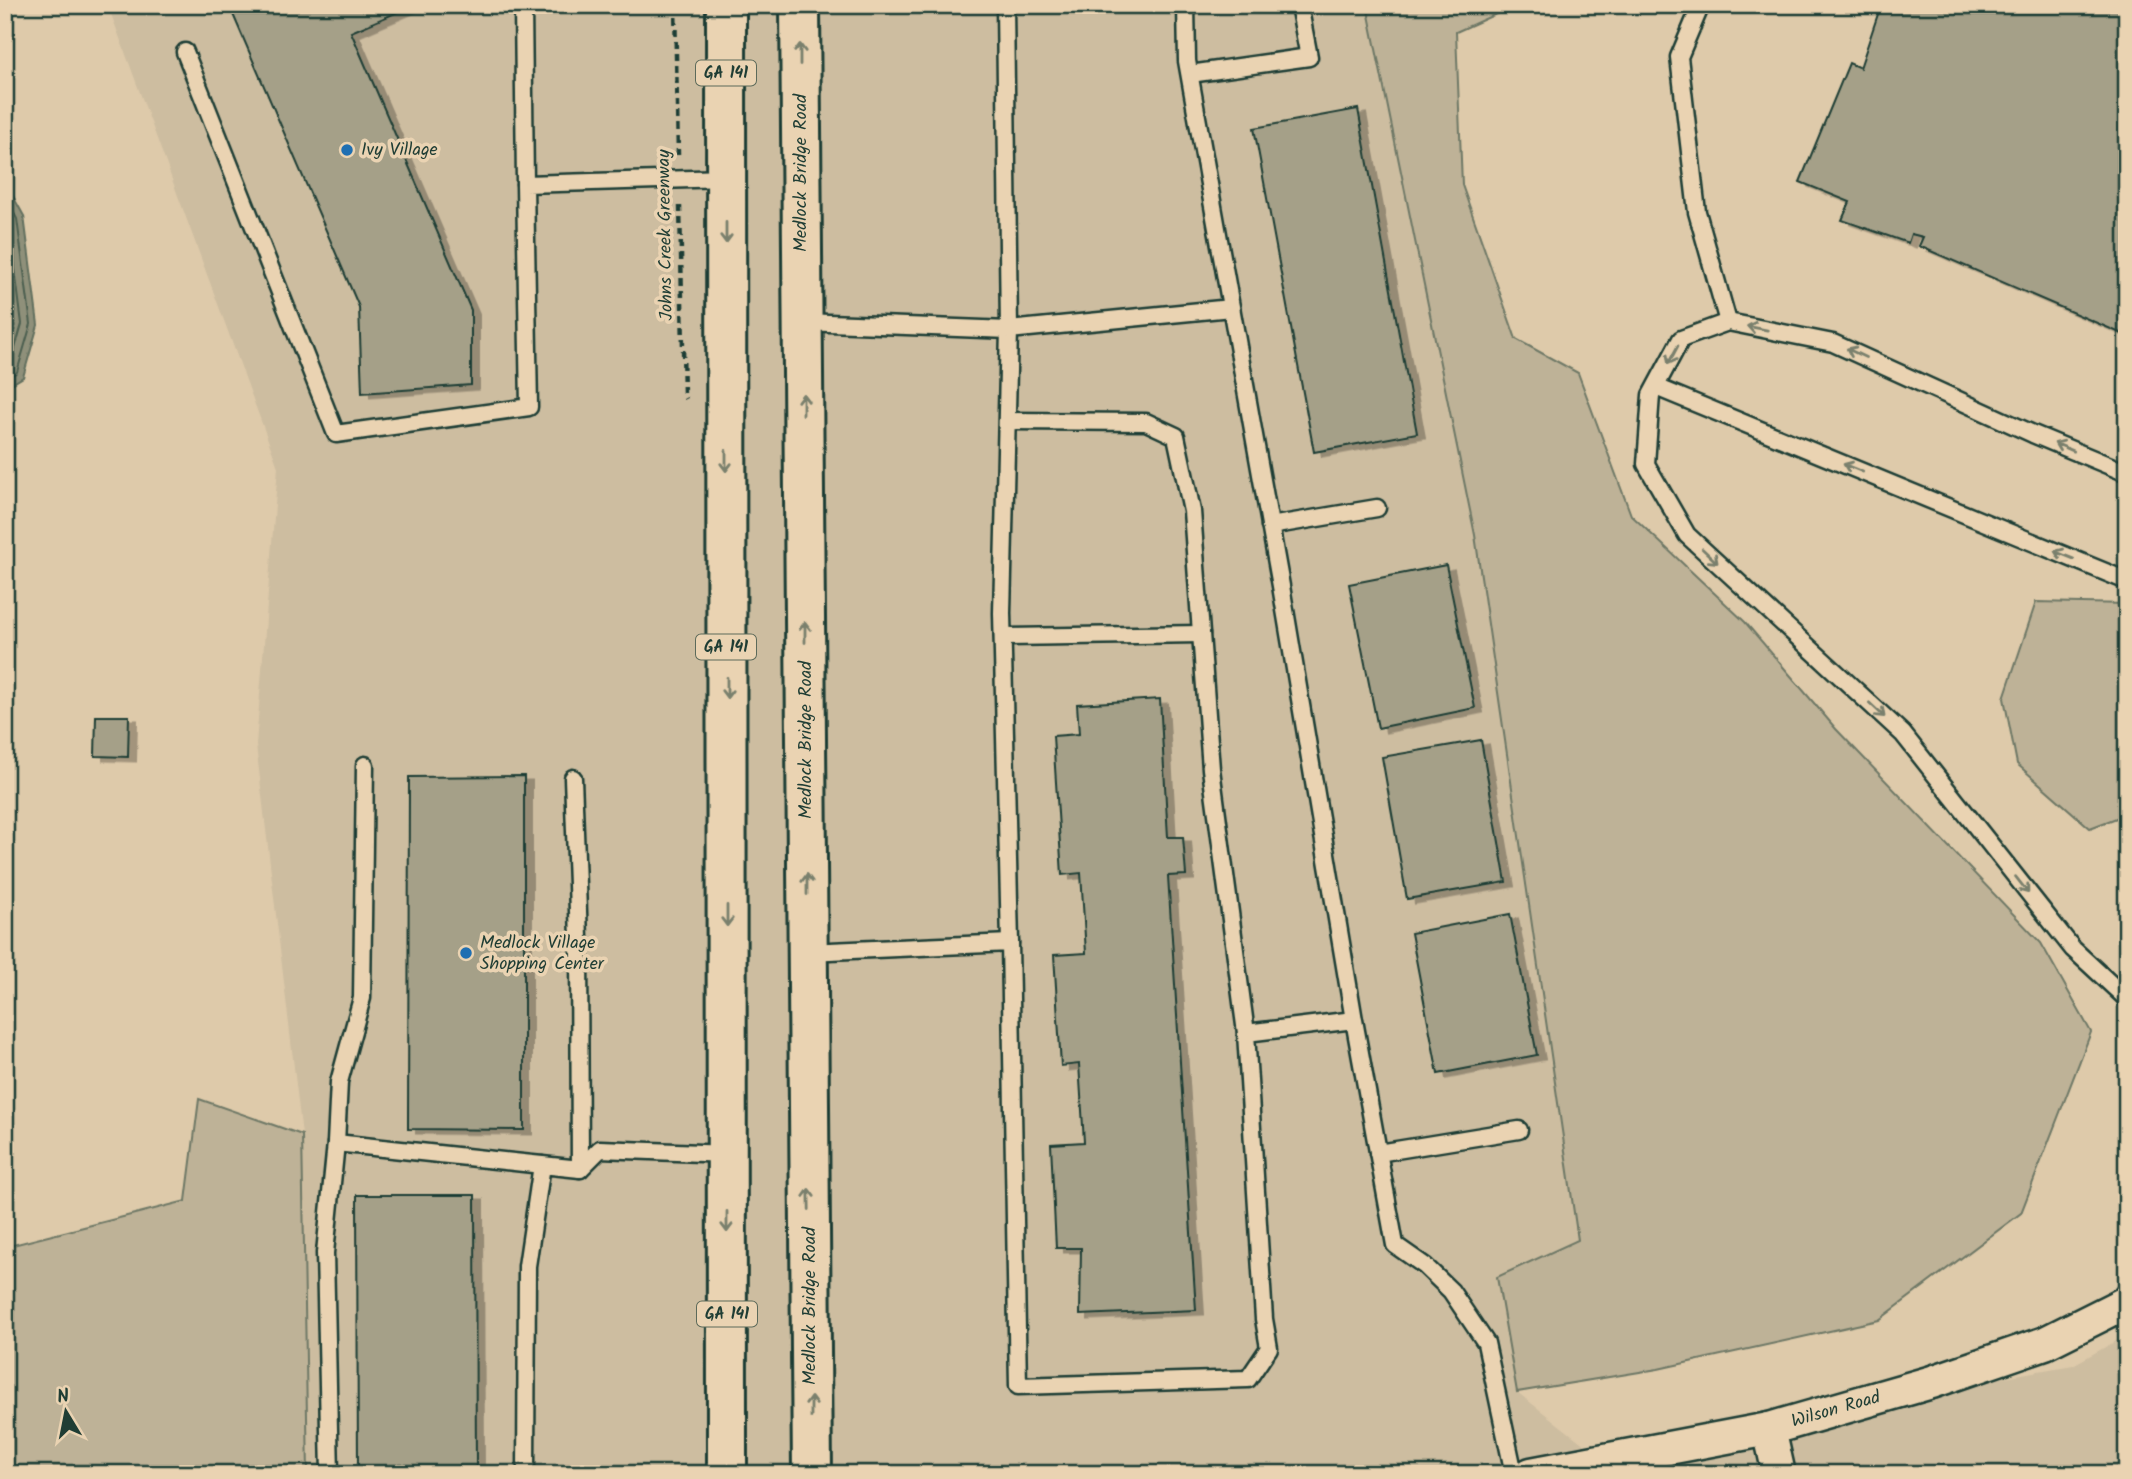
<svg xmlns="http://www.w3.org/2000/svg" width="2132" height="1479" font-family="Kalam,sans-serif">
<defs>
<filter id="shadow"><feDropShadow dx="8" dy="4.5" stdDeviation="0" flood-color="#0004"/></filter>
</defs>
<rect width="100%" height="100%" fill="#decaaa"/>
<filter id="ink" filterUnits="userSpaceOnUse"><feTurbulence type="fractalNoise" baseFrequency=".0143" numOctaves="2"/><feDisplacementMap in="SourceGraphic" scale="14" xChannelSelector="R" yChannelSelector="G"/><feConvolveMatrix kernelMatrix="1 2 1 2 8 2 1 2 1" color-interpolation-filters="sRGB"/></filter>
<g filter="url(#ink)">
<g fill="#cdbda0">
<polygon points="129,5 1367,5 1475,535 1578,1241 1497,1277 1517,1392 1622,1474 308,1474 302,1135 256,745 278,467 111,14"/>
<polygon points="2127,1335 2127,1474 1625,1474 1811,1411 2073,1365"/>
</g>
<g fill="#beb297" stroke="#6e7866" stroke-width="2">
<polygon points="1367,5 1516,5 1456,32 1462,185 1516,339 1578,373 1631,515 1745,622 1836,729 2041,943 2091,1032 2021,1213 1879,1320 1658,1369 1517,1392 1497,1277 1578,1240 1475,535"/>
<polygon points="2036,602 2127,604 2127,814 2090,828 2017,764 2004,698"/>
<polygon points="199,1099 302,1135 308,1474 5,1474 5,1247 186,1201"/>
</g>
<polygon fill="#8f907a" stroke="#626f5e" stroke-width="2" points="5,182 24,216 38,325 23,377 5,388"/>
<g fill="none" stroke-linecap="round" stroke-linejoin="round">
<g stroke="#4c5e50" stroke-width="2">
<polyline points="5,196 17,219 31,324 17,372 5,380"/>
<polyline points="5,214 9,222 22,324 10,366 5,370"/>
<polyline points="5,275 11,323 5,344"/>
</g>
</g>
<g fill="#a5a088" stroke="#1f3d34" stroke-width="2" filter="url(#shadow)">
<polygon points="229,5 414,5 351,32 471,310 471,385 362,393 359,307"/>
<polygon points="1881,5 2127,5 2127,336 1919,246 1923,237 1911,234 1908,243 1842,220 1850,202 1800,182 1849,63 1860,68"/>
<polygon points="1358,109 1417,433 1314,452 1254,128"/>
<polygon points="1446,565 1475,708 1378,728 1349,584"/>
<polygon points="1160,699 1168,837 1183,837 1186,875 1168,876 1196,1310 1080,1315 1081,1248 1056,1248 1051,1144 1084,1142 1079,1064 1061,1066 1054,955 1086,953 1081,873 1062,875 1053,736 1079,734 1077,704"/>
<polygon points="96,716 129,716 128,757 95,756"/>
<polygon points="1481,740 1506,882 1407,899 1382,757"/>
<polygon points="524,776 524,1130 408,1129 409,777"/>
<polygon points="1510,914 1537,1055 1438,1074 1411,933"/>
<polygon points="357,1195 475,1195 476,1474 358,1474"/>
</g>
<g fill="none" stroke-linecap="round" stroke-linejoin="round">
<g stroke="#1f3d34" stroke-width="21">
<g id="lane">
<polyline points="523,5 525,184"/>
<polyline points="1005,5 1009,330 1002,613 1010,943"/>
<polyline points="1186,5 1187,61 1281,586 1354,1020"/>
<polyline points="1701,5 1679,57 1697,212 1728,322"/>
<polyline points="185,52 336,434 529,407 525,184 726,178"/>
<polyline points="1190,74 1309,57 1299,5"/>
<polyline points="803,322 1009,330 1231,308"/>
<polyline points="1656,387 2127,581"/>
<polyline points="1008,421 1146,422 1176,436 1192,511 1211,769 1246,1033"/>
<polyline points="2127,473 2033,434 1833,343 1728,322 1681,339 1651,395 1646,464 1687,535 1903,734 2073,949 2127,999"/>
<polyline points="1270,526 1377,508"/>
<polyline points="1003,637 1201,634"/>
<polyline points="573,778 579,938 580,1169"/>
<polyline points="807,952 1010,943 1018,1386 1248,1379 1269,1348 1264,1319 1246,1033 1354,1020 1395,1245 1425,1266 1451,1291 1486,1343 1514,1474"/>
<polyline points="336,1143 542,1165"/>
<polyline points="1378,1153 1519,1130"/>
<polyline points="330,1474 325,1253 336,1143 339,1082 362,998 365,765"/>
<polyline points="526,1474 527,1266 542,1165 580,1169 600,1149 727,1154"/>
</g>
</g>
<g stroke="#1f3d34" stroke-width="37">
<g id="street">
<polyline points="1769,1429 1779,1474"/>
<polyline points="1531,1474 1769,1429 1932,1382 2045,1343 2127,1302"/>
</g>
</g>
<g stroke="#1f3d34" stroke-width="44">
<g id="highway">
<polyline points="726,5 727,1474"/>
<polyline points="800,5 812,1474"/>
</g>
</g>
<g stroke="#1f3d34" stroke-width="4.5" stroke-dasharray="7 5" stroke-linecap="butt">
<polyline points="675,5 678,155"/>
<polyline points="680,206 684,395 686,399"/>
</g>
<use href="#lane" stroke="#ead3b2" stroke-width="16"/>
<use href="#street" stroke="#ead3b2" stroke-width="32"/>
<use href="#highway" stroke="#ead3b2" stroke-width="38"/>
</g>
<defs><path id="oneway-shaft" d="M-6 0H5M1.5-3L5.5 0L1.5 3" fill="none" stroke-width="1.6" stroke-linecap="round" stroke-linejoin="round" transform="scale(1.75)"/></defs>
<g stroke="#7a806d">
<use href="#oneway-shaft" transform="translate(800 54) rotate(-90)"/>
<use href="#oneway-shaft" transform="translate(726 233) rotate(90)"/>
<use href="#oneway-shaft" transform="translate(1757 328) rotate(-169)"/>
<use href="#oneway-shaft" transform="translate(1856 353) rotate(-155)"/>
<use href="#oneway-shaft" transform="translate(1673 355) rotate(118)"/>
<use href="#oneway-shaft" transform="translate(803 404) rotate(-90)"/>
<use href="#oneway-shaft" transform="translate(2064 447) rotate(-157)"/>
<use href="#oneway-shaft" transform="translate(726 461) rotate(90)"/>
<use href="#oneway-shaft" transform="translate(1853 468) rotate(-158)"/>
<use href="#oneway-shaft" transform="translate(2064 555) rotate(-158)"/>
<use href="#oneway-shaft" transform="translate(1710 556) rotate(43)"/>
<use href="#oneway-shaft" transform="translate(805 632) rotate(-90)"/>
<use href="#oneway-shaft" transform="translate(727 688) rotate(90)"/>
<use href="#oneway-shaft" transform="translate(1877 710) rotate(43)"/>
<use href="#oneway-shaft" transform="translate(807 884) rotate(-90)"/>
<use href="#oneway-shaft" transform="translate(2022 885) rotate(52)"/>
<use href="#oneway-shaft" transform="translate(727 916) rotate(90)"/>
<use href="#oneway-shaft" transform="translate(809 1199) rotate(-91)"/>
<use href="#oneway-shaft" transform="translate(727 1222) rotate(90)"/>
<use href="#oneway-shaft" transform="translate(811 1407) rotate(-90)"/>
</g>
</g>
<g fill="#1f6fb2" stroke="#ead3b2" stroke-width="2.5">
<circle cx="347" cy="150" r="7"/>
<circle cx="466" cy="953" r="7"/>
</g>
<g text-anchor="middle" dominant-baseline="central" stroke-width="7" stroke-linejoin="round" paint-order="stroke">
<g fill="#ead3b2" stroke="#5c6a5a" stroke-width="2">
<rect x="696" y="60.5" width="60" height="25" rx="5"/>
<rect x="696" y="634.5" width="60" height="25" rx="5"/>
<rect x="697" y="1301.5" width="60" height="25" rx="5"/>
</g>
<g font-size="16" font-weight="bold" fill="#1f3d34">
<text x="726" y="73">GA 141</text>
<text x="726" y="647">GA 141</text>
<text x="727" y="1314">GA 141</text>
</g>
<g font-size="18" fill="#1f3d34" stroke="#ead3b2" text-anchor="start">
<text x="361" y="150">Ivy Village</text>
<text x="480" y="943">Medlock Village<tspan x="480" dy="21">Shopping Center</tspan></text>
</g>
<g font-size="18" fill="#1f3d34" stroke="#ead3b2">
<text transform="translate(801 173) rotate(-90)">Medlock Bridge Road</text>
<text transform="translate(666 235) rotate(-91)">Johns Creek Greenway</text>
<text transform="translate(806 740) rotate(-90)">Medlock Bridge Road</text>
<text transform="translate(810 1306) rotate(-90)">Medlock Bridge Road</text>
<text transform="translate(1836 1410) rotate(-16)">Wilson Road</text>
</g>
</g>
<rect width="2132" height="1479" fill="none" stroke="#ead3b2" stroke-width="28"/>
<rect x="14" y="14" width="2104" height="1451" fill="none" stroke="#1f3d34" stroke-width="2.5" filter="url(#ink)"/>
<g transform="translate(66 1412) rotate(350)" stroke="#ead3b2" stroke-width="5" paint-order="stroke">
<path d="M0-5L12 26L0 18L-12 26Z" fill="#1f3d34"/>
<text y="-10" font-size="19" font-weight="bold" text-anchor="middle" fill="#1f3d34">N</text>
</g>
</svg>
